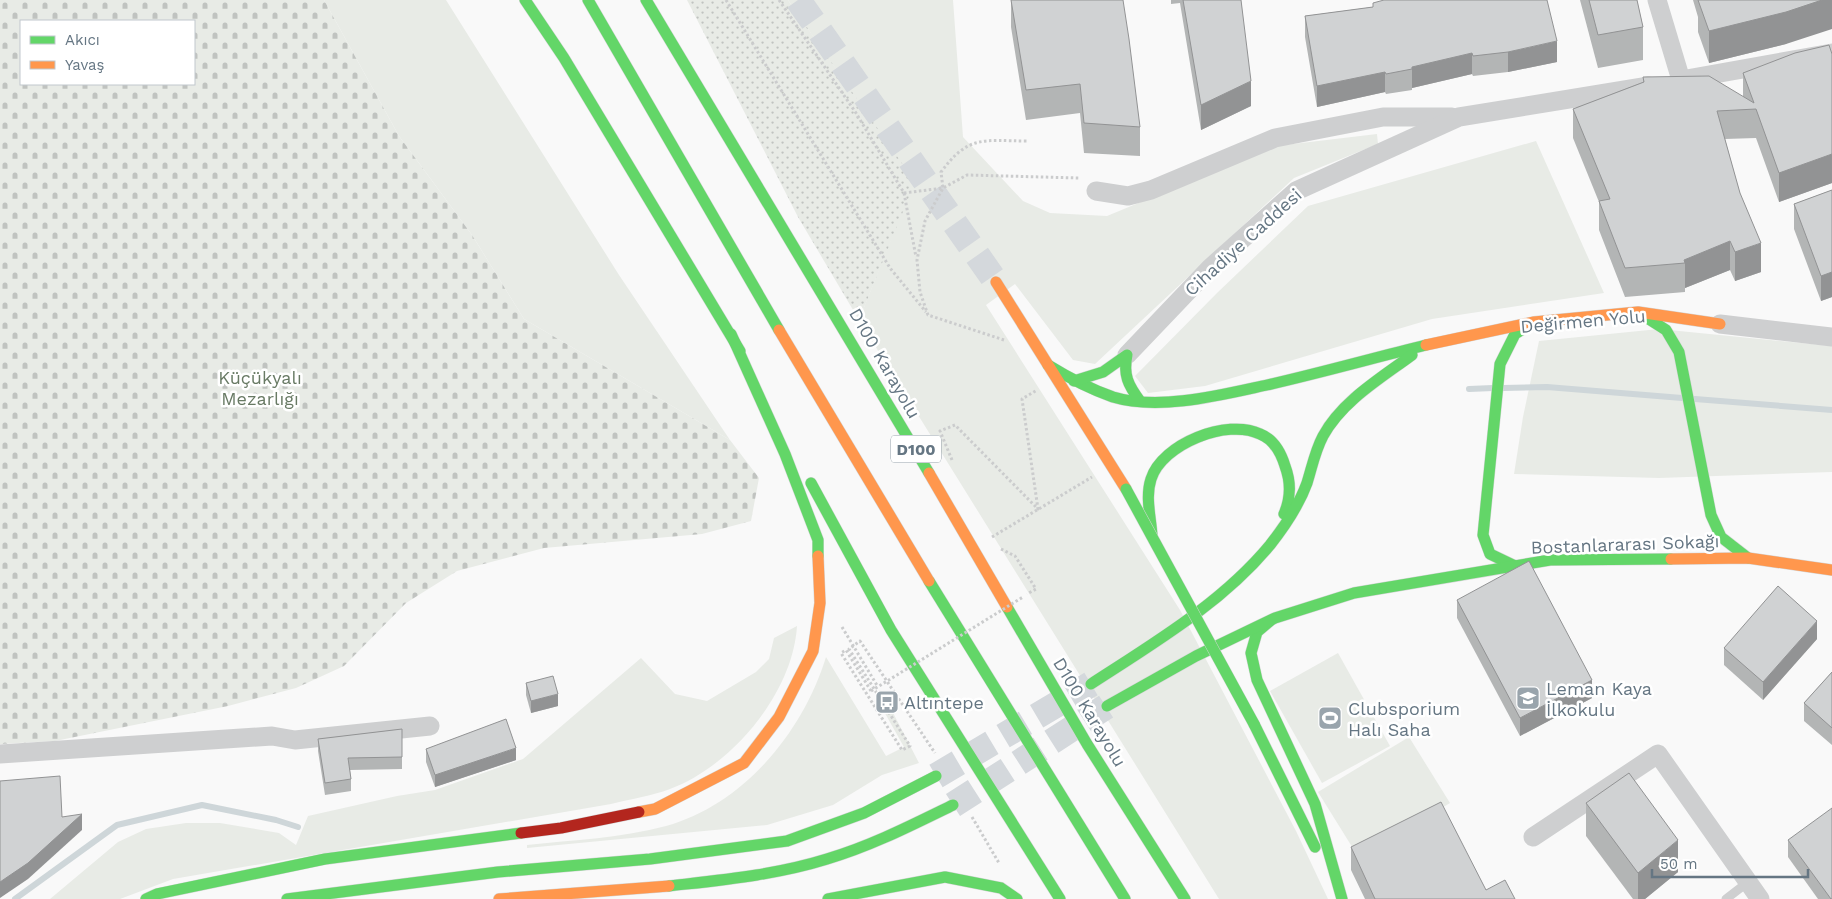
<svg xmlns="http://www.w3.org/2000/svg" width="1832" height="899" font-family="'Work Sans',sans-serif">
<defs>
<pattern id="cemetery-stones" width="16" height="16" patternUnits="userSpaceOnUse" patternTransform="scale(1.25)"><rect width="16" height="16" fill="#e8ebe6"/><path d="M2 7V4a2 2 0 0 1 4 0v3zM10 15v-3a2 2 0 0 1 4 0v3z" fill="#c0c3c0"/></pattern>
<pattern id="park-dots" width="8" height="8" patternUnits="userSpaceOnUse" patternTransform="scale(1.25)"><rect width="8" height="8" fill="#e8ebe6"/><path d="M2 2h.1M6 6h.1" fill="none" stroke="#c0c3c0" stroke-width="1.8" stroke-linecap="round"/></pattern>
</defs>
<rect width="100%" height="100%" fill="#f9f9f9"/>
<g fill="#e8ebe6">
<polygon points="324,0 446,0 619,275 730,440 524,319 472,235 399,136"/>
<polygon points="788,0 953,0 963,137 1023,201 1050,213 1107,216 1276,146 1377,134 1378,144 1294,178 1095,364 1073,360 1015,284 986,305 1180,610 1296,831 1328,899 1219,899 859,320 914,182"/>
<polygon points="1536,141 1604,293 1432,319 1205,386 1148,393 1135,376 1217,293 1308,206"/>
<polygon points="1659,329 1832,346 1832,472 1659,478 1514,474 1523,417 1539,341"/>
<path d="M797 626C793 693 732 766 670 789 652 796 630 799 611 804L173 879 120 899H50L118 842 146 829 186 823H220L279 833 296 845 308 816 397 796 435 790 523 759 641 658 675 694 707 701 756 672 769 659 774 638Z"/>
<polygon points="1338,653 1390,746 1322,783 1270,691"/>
<path d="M826 657 886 756 904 747 882 708 889 705 919 763 882 775 833 805 767 825 527 848V845C573 840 622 838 666 826 744 804 803 732 826 657Z"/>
<polygon points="1409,737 1450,803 1359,858 1318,792"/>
</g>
<path fill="url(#cemetery-stones)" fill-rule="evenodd" d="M0 0H324L399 136 472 235 524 319 730 440 759 478 751 521 702 534 544 548 457 571 406 603 344 666 296 688 228 706 55 741 0 744ZM21 21H194V84H21Z"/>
<polygon fill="url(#park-dots)" points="687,0 788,0 915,182 859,320 798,217"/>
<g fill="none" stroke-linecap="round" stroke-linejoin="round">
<g stroke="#ced6d9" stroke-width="6">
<polyline points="1503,388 1547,387 1682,398"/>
<polyline points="1469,389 1493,388"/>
<polyline points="1695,399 1832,410"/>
<polyline points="15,899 117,825 202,805 276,820 298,827"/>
</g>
<g stroke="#d4d8dc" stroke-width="26" stroke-dasharray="26 13" stroke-linecap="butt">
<polyline points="798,0 996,282"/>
<polyline points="936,776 1091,684"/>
<polyline points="953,805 1107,706"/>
</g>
<g stroke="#d5d6d7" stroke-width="12">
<g id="fast">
<polyline points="525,0 564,58 740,351"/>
<polyline points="588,0 779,330"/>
<polyline points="646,0 929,473"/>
<polyline points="1641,314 1666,330 1679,352 1711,515 1721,537 1748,558"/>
<polyline points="731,334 785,454 818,540 818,556"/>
<path d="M1048 365C1069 378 1090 389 1113 397 1159 411 1221 395 1267 385 1320 373 1373 358 1426 345"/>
<path d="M1074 381 1103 372 1127 355C1123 375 1128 385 1140 401"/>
<polyline points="811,483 891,630 1060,899"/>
<path d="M1152 536C1151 518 1145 497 1151 479 1162 444 1227 418 1260 434 1273 439 1281 453 1285 466 1291 482 1291 498 1284 514"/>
<polyline points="1515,566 1490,554 1483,535 1500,364 1515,334 1533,323"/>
<polyline points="929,581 1125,899"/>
<polyline points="1007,607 1087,744 1185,899"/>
<polyline points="1270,621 1257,632 1251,653 1257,680 1315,804 1342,899"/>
<path d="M1091 684C1154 643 1222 603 1270 545 1285 526 1299 505 1307 483 1312 467 1315 451 1323 436 1342 401 1381 378 1412 355"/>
<polyline points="1107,706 1196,656 1275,618 1354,593 1550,560 1671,559"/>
<polyline points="1254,724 1315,847"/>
<path d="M669 886C721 880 776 875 827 859 871 846 912 825 953 805"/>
<polyline points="146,899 157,894 325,859 521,833"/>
<polyline points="287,899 498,872 650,859 787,841 864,813 936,776"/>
<polyline points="828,899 945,877 1001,888 1017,899"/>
</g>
</g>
<g stroke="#d5d6d7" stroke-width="12">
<g id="slow">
<polyline points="996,282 1126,489"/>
<polyline points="779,330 929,581"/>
<polyline points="1426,345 1534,322 1638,312 1720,324"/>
<polyline points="929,473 1007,607"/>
<polyline points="1671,559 1748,558 1832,570"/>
<polyline points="639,812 655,809 744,763 779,717 813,651 820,603 818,556"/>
<polyline points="499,899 669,886"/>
</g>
</g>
<g stroke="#d5d6d7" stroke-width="12">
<polyline id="jam" points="521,833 561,828 639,812"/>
</g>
<g stroke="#cbcccd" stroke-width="3" stroke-dasharray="2.5 2.5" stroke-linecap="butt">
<polyline points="726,0 890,268 926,312"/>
<polyline points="779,0 856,113 904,193 916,257"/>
<path d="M904 193 943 188 941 172C969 134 984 141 1027 141"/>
<polyline points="1004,340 928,315 920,292 917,260 925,221 943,188 967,175 1079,178"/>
<polyline points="952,460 940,431 955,425 1038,509 1022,399 1037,390"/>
<polyline points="992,537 1092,477"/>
<polyline points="1001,549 1015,556 1036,589 1027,594"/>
<polyline points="842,627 878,687"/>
<polyline points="871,691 846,650 841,653 902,750 910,746 849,649 860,641 935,753"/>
<polyline points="972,817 999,863"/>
</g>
<polyline stroke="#cecfd0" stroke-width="9" points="1726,899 1748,882"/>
<g stroke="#cecfd0" stroke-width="19">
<polyline points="1657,0 1681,80"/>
<polyline points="1681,80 1832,53"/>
<polyline points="1096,191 1128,196 1151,190 1275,138 1383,117 1452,117"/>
<polyline points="1720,324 1832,337"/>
<polyline points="1127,355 1210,268 1296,191 1459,117 1649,86"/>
<polyline points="0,754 272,736 295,740 430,726"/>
<polyline points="1533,837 1658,754 1760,899"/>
</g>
<use href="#fast" stroke="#63d668" stroke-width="11"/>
<use href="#slow" stroke="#ff974d" stroke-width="11"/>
<use href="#jam" stroke="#b3261e" stroke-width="11"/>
<g stroke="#d5d6d7" stroke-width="12" stroke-linecap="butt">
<polyline id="fast-bridge" points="1126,489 1254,724"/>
</g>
<polyline stroke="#cbcccd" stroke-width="3" stroke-dasharray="2.5 2.5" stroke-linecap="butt" points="871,691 1023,597"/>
<use href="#fast-bridge" stroke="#63d668" stroke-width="11"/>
</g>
<g fill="#b3b5b5">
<polygon points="1011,0 1140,127 1140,156 1084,153 1080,113 1026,120 1011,27"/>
<polygon points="1171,0 1241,0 1251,106 1201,130 1180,3 1171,4"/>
<polygon points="1580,0 1637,0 1643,27 1643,60 1598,68"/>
<polygon points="1693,0 1832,0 1786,44 1709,63 1698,32 1698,17"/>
<polygon points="1373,3 1557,62 1508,72 1473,76 1472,74 1412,88 1412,90 1386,94 1385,92 1317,107 1305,37 1305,16 1373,7"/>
<polygon points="1832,54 1832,183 1779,202 1756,138 1725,139 1761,272 1735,281 1730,270 1685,288 1685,292 1625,297 1599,230 1599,202 1573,138 1573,109 1643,82 1643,77 1743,97 1743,73"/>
<polygon points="1832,190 1832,297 1821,301 1794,229 1794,204"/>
<polygon points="1457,600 1592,698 1520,736 1457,618"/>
<polygon points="1817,639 1763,700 1724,665 1724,648"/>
<polygon points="1832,672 1832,745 1804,721 1804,703"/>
<polygon points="526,683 558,706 531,713 526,695"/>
<polygon points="402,729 402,769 350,770 351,779 351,791 325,795 318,751 318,739"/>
<polygon points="426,749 516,760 435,787 426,762"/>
<polygon points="1586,803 1678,872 1645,899 1633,899 1586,836"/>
<polygon points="1788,840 1832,899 1818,899 1788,857"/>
<polygon points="1351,847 1486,890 1515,899 1365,899 1351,870"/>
</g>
<g fill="#929394">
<polygon points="1822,0 1832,0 1832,29 1786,44 1709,63 1709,31"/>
<polygon points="1557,41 1557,62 1508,72 1508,52"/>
<polygon points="1472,53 1472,74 1412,88 1412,67"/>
<polygon points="1385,72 1385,92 1317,107 1317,86"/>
<polygon points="1251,81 1251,106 1201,130 1201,105"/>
<polygon points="1832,154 1832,183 1779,202 1779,173"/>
<polygon points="1730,241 1730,270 1685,288 1685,263 1684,260"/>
<polygon points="1761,243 1761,272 1735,281 1735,252"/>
<polygon points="1832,272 1832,297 1821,301 1821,276"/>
<polygon points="1817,621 1817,639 1763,700 1763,682"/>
<polygon points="1592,680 1592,698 1520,736 1520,718"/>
<polygon points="558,694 558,706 531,713 531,701"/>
<polygon points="516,748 516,760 435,787 435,775"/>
<polygon points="82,814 82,830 28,879 0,898 0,882"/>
<polygon points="1678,840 1678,872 1645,899 1638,899 1638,873"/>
</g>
<g fill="#d0d2d3" stroke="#929394">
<polygon points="1011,0 1123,0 1129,39 1140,127 1084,123 1080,84 1026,90"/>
<polygon points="1183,0 1241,0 1251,81 1201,105"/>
<polygon points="1384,0 1547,0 1557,41 1508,52 1473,56 1472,53 1412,67 1412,69 1386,74 1385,72 1317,86 1305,16 1373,7 1373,3"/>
<polygon points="1589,0 1637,0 1643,27 1598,35"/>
<polygon points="1698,0 1822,0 1786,12 1709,31"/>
<polygon points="1829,45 1832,54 1832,154 1779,173 1756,109 1717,111 1740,193 1761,243 1735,252 1730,241 1684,260 1685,263 1625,268 1599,201 1610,199 1573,109 1644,82 1643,77 1709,76 1754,103 1743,73 1795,53"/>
<polygon points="1832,190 1832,272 1821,276 1794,204"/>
<polygon points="1529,561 1592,680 1520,718 1457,600"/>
<polygon points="1778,586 1817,621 1763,682 1724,648"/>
<polygon points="1832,672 1832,728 1804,703"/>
<polygon points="553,676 558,694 531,701 526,683"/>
<polygon points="506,719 516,748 435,775 426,749"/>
<polygon points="402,729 402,757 348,758 351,779 325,783 318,739"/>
<polygon points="1629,773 1678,840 1638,873 1586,803"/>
<polygon points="60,776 62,817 82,814 28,863 0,882 0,781"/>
<polygon points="1441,802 1486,890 1505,880 1515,899 1375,899 1351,847"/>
<polygon points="1832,808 1832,899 1831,899 1788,840"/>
</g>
<defs>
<g id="school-square" transform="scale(1.25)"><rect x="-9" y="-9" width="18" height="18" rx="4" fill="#99a4ac" stroke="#fff"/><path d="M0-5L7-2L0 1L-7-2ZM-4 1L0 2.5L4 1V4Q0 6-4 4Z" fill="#fff"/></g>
<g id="bus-square" transform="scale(1.25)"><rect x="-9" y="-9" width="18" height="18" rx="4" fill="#99a4ac" stroke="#fff"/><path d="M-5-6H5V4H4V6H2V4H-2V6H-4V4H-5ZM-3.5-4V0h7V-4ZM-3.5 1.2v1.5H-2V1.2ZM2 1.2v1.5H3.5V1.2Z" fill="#fff"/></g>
<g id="stadium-square" transform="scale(1.25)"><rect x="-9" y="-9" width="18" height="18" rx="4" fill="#99a4ac" stroke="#fff"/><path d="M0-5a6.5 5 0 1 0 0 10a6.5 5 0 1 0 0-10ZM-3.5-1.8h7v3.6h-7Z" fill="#fff"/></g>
</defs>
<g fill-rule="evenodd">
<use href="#school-square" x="1528" y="698"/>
<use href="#bus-square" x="887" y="702"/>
<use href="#stadium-square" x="1330" y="718"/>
</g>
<g text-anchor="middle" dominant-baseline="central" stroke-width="5" stroke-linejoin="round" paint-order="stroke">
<rect fill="#fff" stroke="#939fa8" stroke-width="1" x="891" y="435.5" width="50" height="27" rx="4"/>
<g font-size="16" font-weight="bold" fill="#657683">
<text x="916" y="449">D100</text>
</g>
<g font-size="18" fill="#657683" stroke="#fff">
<text transform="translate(1243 242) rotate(-42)">Cihadiye Caddesi</text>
<text transform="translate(1583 321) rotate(-5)">Değirmen Yolu</text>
<text transform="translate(885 363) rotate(60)">D100 Karayolu</text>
<text transform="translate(1625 544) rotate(-2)">Bostanlararası Sokağı</text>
<text transform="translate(1090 712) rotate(59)">D100 Karayolu</text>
</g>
<g font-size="18" fill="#687a64" stroke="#fff">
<text x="260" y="377">Küçükyalı<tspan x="260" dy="21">Mezarlığı</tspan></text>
</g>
<g font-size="18" fill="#657683" stroke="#fff" text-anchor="start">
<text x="1546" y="688">Leman Kaya<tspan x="1546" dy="21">İlkokulu</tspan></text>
<text x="904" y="702">Altıntepe</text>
<text x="1348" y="708">Clubsporium<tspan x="1348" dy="21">Halı Saha</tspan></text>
</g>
</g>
<rect x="20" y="20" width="175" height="65" fill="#ffffff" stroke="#c1c8cd"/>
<rect x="30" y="36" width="25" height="8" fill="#63d668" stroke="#c1c8cd"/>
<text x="65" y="45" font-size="15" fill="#657683">Akıcı</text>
<rect x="30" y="61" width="25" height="8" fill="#ff974d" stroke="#c1c8cd"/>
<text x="65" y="70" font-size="15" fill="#657683">Yavaş</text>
<path d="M1652 869v8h156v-8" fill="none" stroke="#657683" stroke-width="2.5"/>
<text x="1660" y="869" font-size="15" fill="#657683" stroke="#ffffff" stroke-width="4" paint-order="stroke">50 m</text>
</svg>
